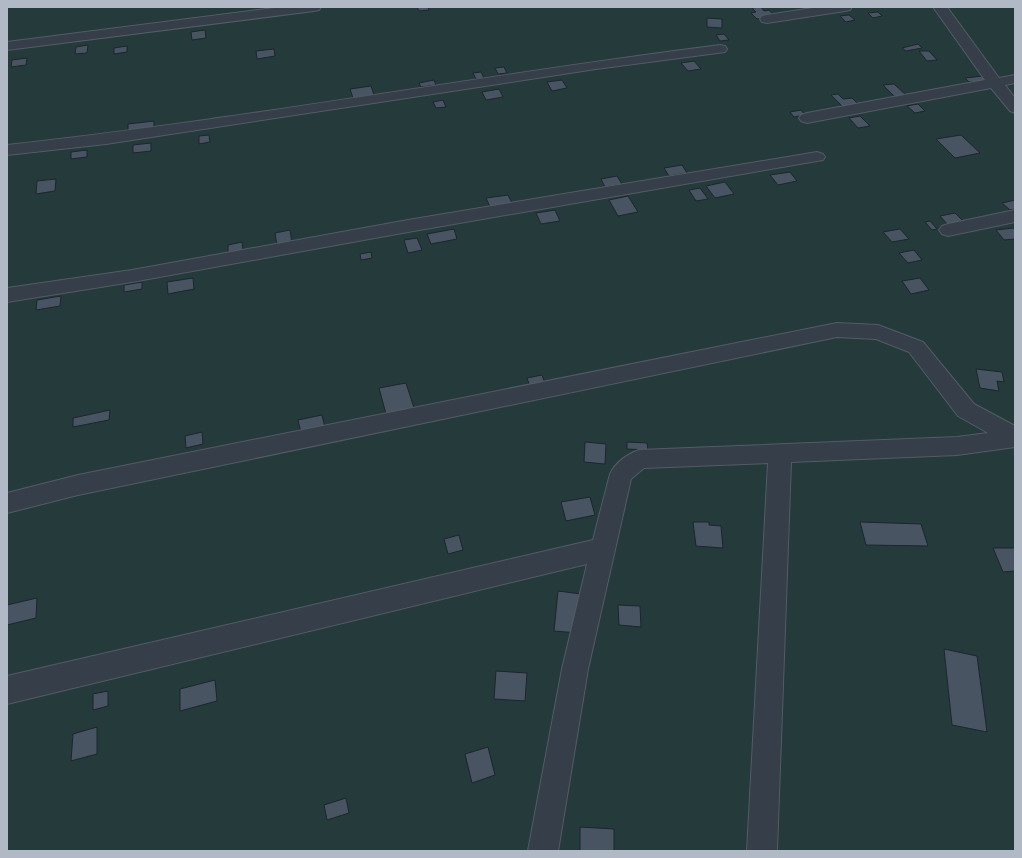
<svg xmlns="http://www.w3.org/2000/svg" width="1022" height="858" font-family="Overpass,sans-serif">
<rect width="100%" height="100%" fill="#222d38"/>
<rect fill="#253a3a" x="7" y="7" width="1008" height="844"/>
<g fill="#485462" stroke="#1d252f">
<polygon points="417,7 428,7 429,10 419,11"/>
<polygon points="761,7 764,11 769,10 774,16 757,19 751,13 756,12 752,8"/>
<polygon points="878,12 882,16 873,18 868,13"/>
<polygon points="849,15 855,20 846,22 840,16"/>
<polygon points="707,18 722,19 722,28 707,27"/>
<polygon points="205,30 206,38 192,40 191,32"/>
<polygon points="724,34 729,40 720,41 716,35"/>
<polygon points="918,44 922,48 906,51 902,48"/>
<polygon points="88,45 87,53 75,54 76,47"/>
<polygon points="127,46 127,52 114,54 114,48"/>
<polygon points="274,49 275,56 257,59 256,51"/>
<polygon points="919,51 929,51 937,60 927,61"/>
<polygon points="27,58 26,65 11,67 12,60"/>
<polygon points="694,61 701,69 688,71 681,63"/>
<polygon points="504,67 507,73 498,74 495,68"/>
<polygon points="481,72 484,78 476,79 473,73"/>
<polygon points="983,76 988,81 969,82 965,78"/>
<polygon points="434,80 436,85 421,87 419,83"/>
<polygon points="562,80 567,88 552,91 547,82"/>
<polygon points="894,84 906,95 895,97 883,85"/>
<polygon points="371,86 374,95 353,98 350,89"/>
<polygon points="499,89 503,97 486,100 482,92"/>
<polygon points="838,94 843,99 852,98 858,104 843,107 831,95"/>
<polygon points="443,100 446,107 436,108 433,102"/>
<polygon points="918,104 925,111 915,113 907,106"/>
<polygon points="801,110 805,115 794,117 790,112"/>
<polygon points="860,116 870,126 858,128 849,118"/>
<polygon points="154,121 154,128 128,132 128,124"/>
<polygon points="209,135 210,142 199,144 199,136"/>
<polygon points="961,135 980,153 955,158 936,139"/>
<polygon points="151,143 151,151 133,153 133,145"/>
<polygon points="87,150 87,157 71,159 71,152"/>
<polygon points="682,165 687,173 669,176 664,168"/>
<polygon points="790,172 797,181 778,185 770,175"/>
<polygon points="617,176 622,184 605,187 601,179"/>
<polygon points="56,179 55,191 36,194 37,181"/>
<polygon points="725,182 734,194 715,198 706,186"/>
<polygon points="700,188 708,199 696,201 689,190"/>
<polygon points="508,195 513,205 491,209 486,198"/>
<polygon points="628,196 638,212 618,216 609,200"/>
<polygon points="1015,200 1015,209 1010,210 1002,203"/>
<polygon points="555,210 560,221 541,224 536,213"/>
<polygon points="955,213 964,222 948,225 940,216"/>
<polygon points="930,221 937,229 932,230 925,222"/>
<polygon points="1013,228 1015,230 1015,239 1004,240 996,230"/>
<polygon points="454,229 457,239 431,244 427,234"/>
<polygon points="900,229 909,239 892,242 883,232"/>
<polygon points="290,230 292,243 277,246 275,233"/>
<polygon points="417,238 422,250 408,253 404,240"/>
<polygon points="242,242 243,250 228,253 228,245"/>
<polygon points="914,250 922,260 908,263 899,253"/>
<polygon points="371,252 372,258 361,260 360,254"/>
<polygon points="193,278 194,289 168,294 167,282"/>
<polygon points="920,278 929,290 911,294 902,281"/>
<polygon points="142,282 142,289 124,292 124,285"/>
<polygon points="61,296 60,306 36,310 37,300"/>
<polygon points="976,369 1002,372 1004,382 997,381 999,391 980,388"/>
<polygon points="542,375 545,383 530,387 527,378"/>
<polygon points="406,383 414,408 386,414 379,388"/>
<polygon points="110,410 109,420 73,427 73,418"/>
<polygon points="322,415 325,428 301,433 298,420"/>
<polygon points="202,432 203,444 186,448 185,436"/>
<polygon points="585,442 606,444 605,464 584,462"/>
<polygon points="627,442 647,443 648,450 627,449"/>
<polygon points="590,497 595,515 566,521 561,502"/>
<polygon points="693,522 709,522 709,525 721,526 723,548 696,546"/>
<polygon points="860,522 921,524 928,546 866,545"/>
<polygon points="459,535 463,550 448,554 444,539"/>
<polygon points="993,548 1015,548 1015,571 1003,572"/>
<polygon points="558,591 581,594 578,633 554,631"/>
<polygon points="37,598 36,618 7,625 7,605"/>
<polygon points="618,605 640,606 641,627 619,625"/>
<polygon points="944,649 977,656 987,732 952,725"/>
<polygon points="496,671 527,673 525,701 494,699"/>
<polygon points="215,680 217,701 180,711 180,689"/>
<polygon points="108,691 108,706 93,710 93,694"/>
<polygon points="97,727 97,754 71,761 73,734"/>
<polygon points="488,747 495,775 472,783 465,754"/>
<polygon points="346,798 349,813 327,820 324,805"/>
<polygon points="580,827 614,829 614,851 580,851"/>
</g>
<g fill="none" stroke-linecap="round" stroke-linejoin="round">
<g stroke="#535c66" stroke-width="2">
<g id="minor">
<polygon points="282,7 321,7 319,10 314,11 7,50 7,42"/>
<polygon points="819,7 852,7 850,10 845,11 767,23 762,22 760,19 762,16 767,15"/>
<polygon points="933,7 947,7 999,78 1015,75 1015,83 1005,85 1015,98 1015,113 1010,111 991,88 807,123 801,121 799,118 801,115 807,113 985,80"/>
<path d="M720 45 725 46 727 49 725 52 596 69 106 144 7 155V145C246 119 482 75 720 45Z"/>
<polygon points="817,152 823,154 825,157 823,160 408,232 132,282 7,302 7,288 132,270 408,220"/>
<polygon points="1015,210 1015,222 948,236 942,234 939,230 942,226 948,224"/>
<path d="M837 323 878 325 923 342 974 404 1015 426V447L957 455 791 462 777 851H747L768 463 644 468 631 479 588 669 558 851H528L562 669 587 564 7 704V676L593 540 610 474C615 463 627 454 639 450L957 437 988 433 958 416 909 352 876 339 837 337 78 495 7 513V493L78 475Z"/>
</g>
</g>
<use href="#minor" fill="#353e49" fill-rule="evenodd"/>
</g>
<rect width="1022" height="858" fill="none" stroke="#b0b9c5" stroke-width="16"/>
</svg>
